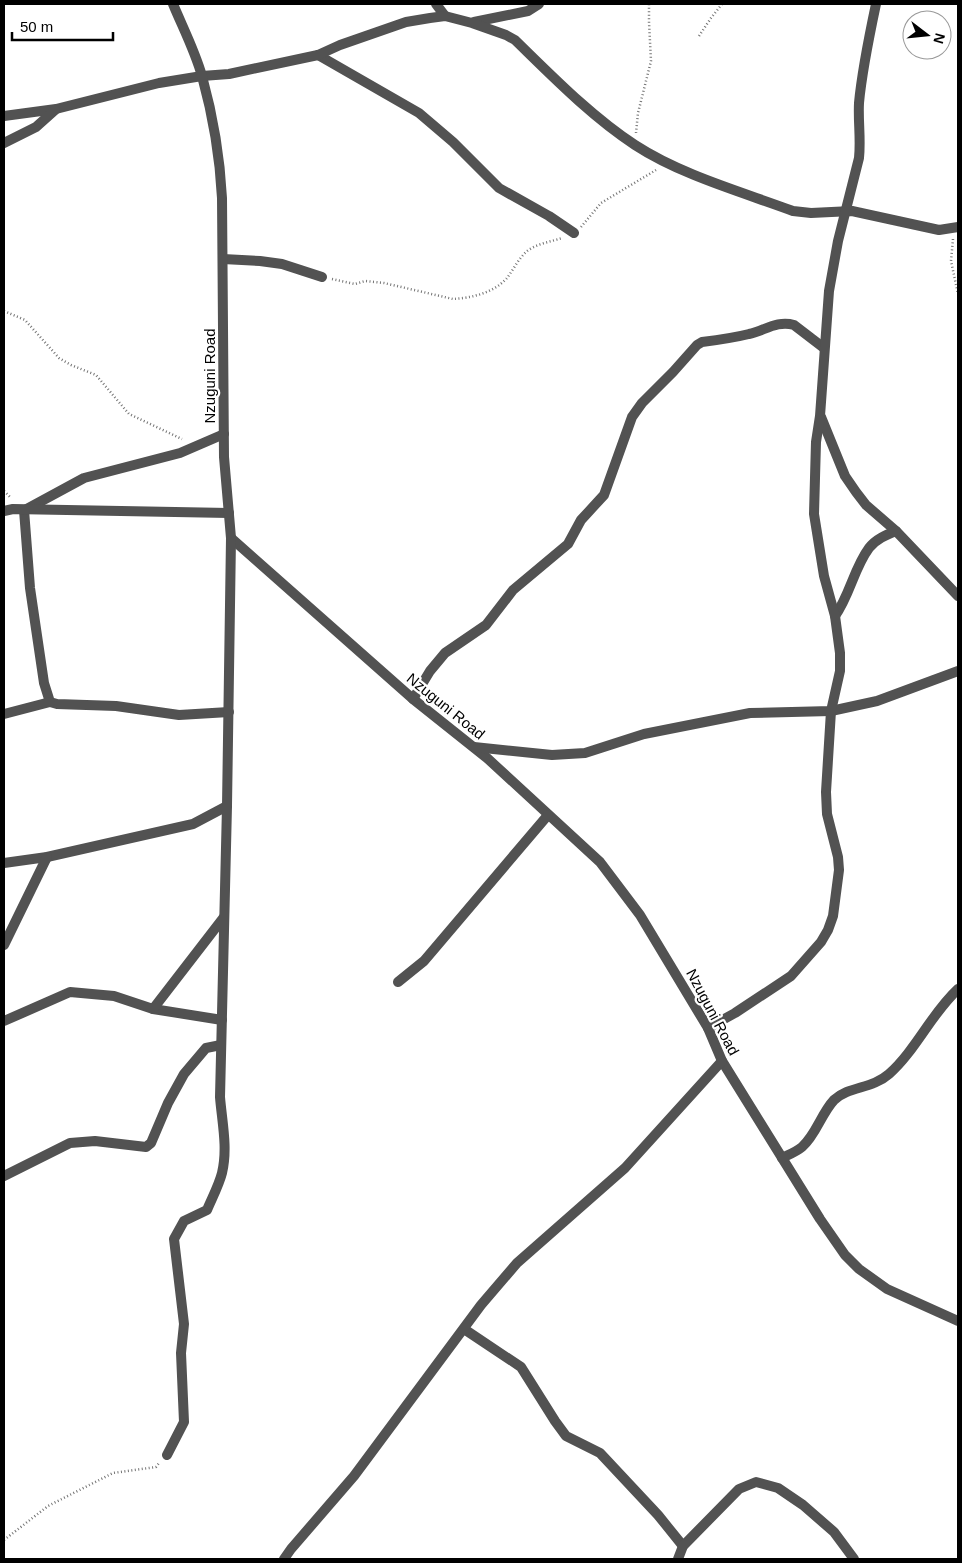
<svg xmlns="http://www.w3.org/2000/svg" width="962" height="1563" font-family="Helvetica,sans-serif">
<rect width="100%" height="100%" fill="#fff"/>
<g fill="none" stroke-linecap="round" stroke-linejoin="round">
<g stroke="#747474" stroke-width="2.5" stroke-dasharray="1 2.5" stroke-linecap="butt">
<polyline points="699,36 711,18 722,4"/>
<polyline points="636,133 638,113 651,61 649,22 649,4"/>
<polyline points="581,227 601,203 656,170"/>
<polyline points="953,239 951,261 958,294"/>
<path d="M332 279 355 284 365 281 384 283 453 299C471 298 494 293 507 278 513 270 518 260 525 253 534 244 550 242 562 238"/>
<polyline points="4,311 25,320 59,358 71,365 96,375 129,414 182,439"/>
<polyline points="4,491 10,497"/>
<polyline points="4,1540 48,1506 113,1473 156,1467 159,1463"/>
</g>
<g stroke="#525252" stroke-width="10">
<polyline points="436,4 445,16"/>
<polyline points="474,22 528,11 539,4"/>
<polyline points="318,55 419,113 453,142 499,188 549,216 574,233"/>
<path d="M4 116 56 109 159 83 202 76 229 74 318 55 340 45 406 22 430 18 445 16 472 23 506 35 515 40C553 77 591 116 635 145 681 175 742 192 793 211L811 213 852 211 939 230 958 227"/>
<polyline points="4,143 36,127 55,110"/>
<polyline points="223,259 260,261 282,264 322,277"/>
<polyline points="821,417 845,476 856,492 866,505 896,531 958,596"/>
<polyline points="24,510 30,588 44,683 50,702 57,704 116,706 179,715 229,712"/>
<polyline points="25,510 84,478 180,453 224,434"/>
<polyline points="4,511 13,509 229,513"/>
<polyline points="231,538 413,699 487,758 600,862 640,915 708,1028 722,1061 820,1219 845,1255 859,1269 887,1289 958,1321"/>
<path d="M835 616C850 595 854 568 869 548 876 539 886 535 896 531"/>
<path d="M413 699 430 671 445 653 486 625 513 590 568 544 581 520 604 495 632 417 642 403 673 372 697 345 702 342C718 340 733 338 749 334 764 331 777 320 794 325L824 348"/>
<polyline points="4,714 50,702"/>
<polyline points="474,747 552,755 585,753 644,734 750,713 831,711 877,701 958,671"/>
<polyline points="4,863 47,857 193,824 227,806"/>
<polyline points="4,945 47,857"/>
<polyline points="398,982 424,961 548,815"/>
<polyline points="153,1009 222,1020"/>
<polyline points="4,1021 70,992 114,996 153,1009 224,917"/>
<path d="M708 1028 735 1013 791 976 821 942 828 930 833 916 839 870 838 857 827 814 826 792 831 711 840 671V653L835 616 824 576 814 514 816 442 820 416 829 291 838 241 859 158C861 139 858 122 859 103 862 70 869 37 876 4"/>
<path d="M782 1158C788 1155 796 1152 802 1147 816 1135 821 1114 834 1100 849 1086 872 1089 889 1074 916 1050 931 1014 958 989"/>
<polyline points="4,1176 70,1143 95,1141 146,1147 151,1143 168,1103 184,1074 206,1048 221,1045"/>
<polyline points="464,1329 521,1367 555,1421 566,1436 600,1453 658,1515 683,1546"/>
<path d="M167 1455 184 1422 181 1353 184 1324 174 1239 184 1221 207 1210C212 1198 219 1185 222 1173 228 1148 222 1122 220 1097L227 806 231 538 224 457 222 198C220 157 213 116 202 76 195 51 183 28 173 4"/>
<polyline points="284,1559 291,1549 354,1476 481,1305 517,1263 625,1168 722,1061"/>
<polyline points="678,1559 683,1546 739,1489 756,1482 778,1488 803,1505 834,1532 854,1559"/>
</g>
</g>
<g text-anchor="middle" dominant-baseline="central" stroke-width="4.5" stroke-linejoin="round" paint-order="stroke">
<g font-size="15" fill="#000" stroke="#fff">
<text transform="translate(209 376) rotate(-90)">Nzuguni Road</text>
<text transform="translate(446 706) rotate(39)">Nzuguni Road</text>
<text transform="translate(713 1012) rotate(62)">Nzuguni Road</text>
</g>
</g>
<rect width="962" height="1563" fill="none" stroke="#000000" stroke-width="10"/>
<g transform="translate(927 35) rotate(106)"><circle r="24" fill="#ffffff" stroke="#999999"/>
<path d="M0-4L9 19L0 12L-9 19Z" fill="#000000"/>
<text y="-8" font-size="14" font-weight="bold" text-anchor="middle" fill="#000000">N</text>
</g>
<path d="M12 32v8h101v-8" fill="none" stroke="#000000" stroke-width="2.5"/>
<text x="20" y="32" font-size="15" fill="#000000" stroke="#ffffff" stroke-width="4" paint-order="stroke">50 m</text>
</svg>
